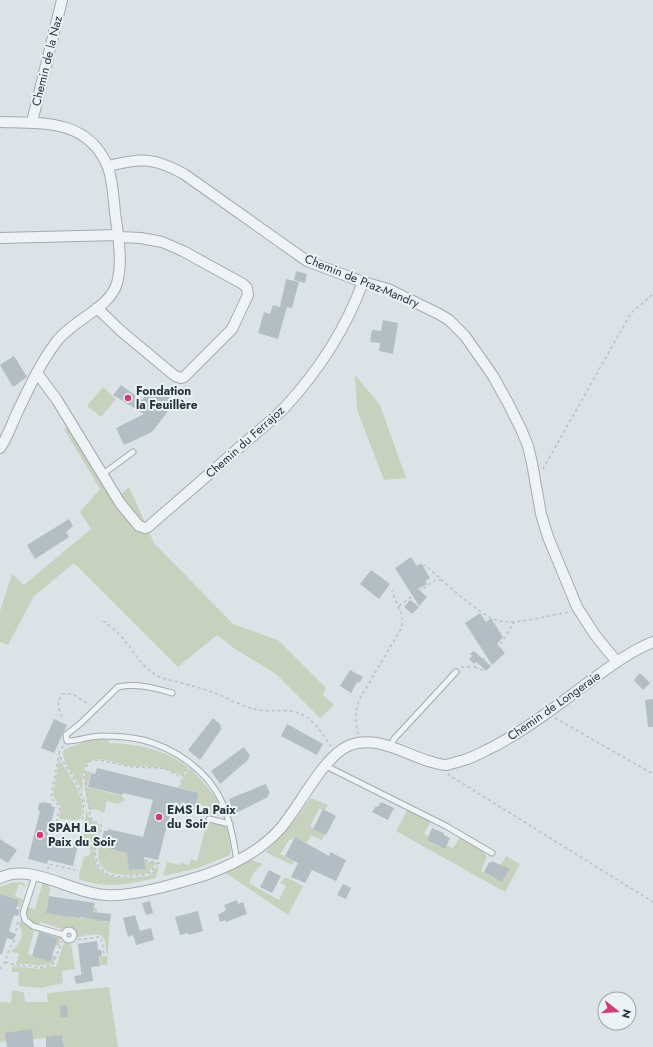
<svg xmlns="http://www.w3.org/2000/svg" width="653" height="1047" font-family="Jost,sans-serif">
<rect width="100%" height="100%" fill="#dce3e7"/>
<g fill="#c7d1bd">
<polygon points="355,375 380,405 406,478 384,480 357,410"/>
<polygon points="103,387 116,399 101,417 87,406"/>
<polygon points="75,424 120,495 129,487 154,543 233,624 278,640 326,688 323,695 334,705 320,718 276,674 235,649 217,635 178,667 74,563 34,596 8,645 0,642 0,611 12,574 24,585 91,529 80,512 100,489 64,429"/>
<path d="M101 738H108L109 743C138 744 164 749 188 767L182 776C161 765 153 768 131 766 119 765 104 756 92 760 77 764 83 807 89 817 92 822 97 823 100 827L96 844 83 840C82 830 86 820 86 810 86 803 84 795 81 789 77 777 61 763 63 751L65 749 90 740Z"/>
<path d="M59 759C69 775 89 798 80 819L74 820 61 819 59 818 61 807 53 796Z"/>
<path d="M190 768C198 776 225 804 222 816L209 814 210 807 196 805 199 793 180 788 183 778Z"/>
<polygon points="85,771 91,772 87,787 122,796 125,800 118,804 107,801 104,813 96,809 89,810 85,787"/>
<polygon points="311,798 328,805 325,810 319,809 310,826 325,834 322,840 311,835 307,843 294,837 292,840 290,839 280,854 294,861 292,865 266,852 291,825"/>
<path d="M408 809 431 821 424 834 428 836 427 840 444 849 446 845 453 848 460 837C469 842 483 847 487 857L481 871 502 881 510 870 501 865 506 856 520 864 505 892 396 831Z"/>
<polygon points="207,822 227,827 231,847 230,855 198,868 163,876 167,862 180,865 181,863 189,865 191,859 197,861"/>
<path d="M85 843 96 845C89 882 122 879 147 876L150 875 159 864 156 878C130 884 105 889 79 879V875L84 857 90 855 91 851 88 847 85 845Z"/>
<path d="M99 846 141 856 128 860 130 870 146 869 145 861 156 863 148 873C126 876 92 880 99 846Z"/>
<path d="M251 860 263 864C255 869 252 876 249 883L279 900 286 886 280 883 284 878H288L303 886 288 915 226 873Z"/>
<polygon points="20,882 24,883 26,887 19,884 15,896 23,899 20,908 17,906 19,900 0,894 0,887 11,883"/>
<path d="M43 882 48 884 50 889 46 913 92 919 94 908H97L96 918 103 919V922H110L107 965H100V957L107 956C106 951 106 944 104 939 101 930 83 937 76 937V931C72 926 68 926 62 929L40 922 39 925C29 922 25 917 27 907L35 909Z"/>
<path d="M22 917 28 925 61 937 59 946 55 945 57 938 34 931 28 954 50 962 52 955 55 956 53 963 40 966 30 964H16L19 954 11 951C19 944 26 937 19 925Z"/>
<polygon points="64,942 71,943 75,969 62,971 63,983 41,988 18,986 19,972 11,972 13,966 40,969 50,966 56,967"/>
<polygon points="109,987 118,1047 64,1047 62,1035 46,1038 0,1042 0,1002 11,1003 12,990 23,992 24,993 25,1002 48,1002 47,994 48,993"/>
</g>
<g fill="#b3bec4">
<polygon points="296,271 307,274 305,283 294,280"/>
<polygon points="286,279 299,282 292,308 287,307 278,339 258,333 264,312 270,314 273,305 280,307"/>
<polygon points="383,320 398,323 393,354 379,351 380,343 370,342 372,330 381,331"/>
<polygon points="14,356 27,377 13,387 0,365"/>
<polygon points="121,385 142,400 151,388 158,394 161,391 175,402 152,432 124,445 116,428 144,414 113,395"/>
<polygon points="69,519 73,526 66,532 69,537 35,559 27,545"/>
<polygon points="411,557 417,566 421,563 430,578 425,581 427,584 418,589 427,597 419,606 395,568"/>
<polygon points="371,570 390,584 379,599 360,584"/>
<polygon points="410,600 419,607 412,614 404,607"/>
<polygon points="480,613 486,622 491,618 503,637 497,644 505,653 492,665 465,623"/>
<polygon points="474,651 491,666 486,671 477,662 474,664 469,659 472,656 470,654"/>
<polygon points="350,670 363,677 359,683 357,682 351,693 340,686"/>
<polygon points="640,673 650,683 643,690 634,680"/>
<polygon points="653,699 653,727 648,727 645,700"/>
<polygon points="213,718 221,725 220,727 222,728 200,760 188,750"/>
<polygon points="54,719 67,725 54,753 41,748"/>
<polygon points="287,724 323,744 317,755 281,736"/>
<polygon points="244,747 250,756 248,758 249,759 220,784 211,771"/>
<polygon points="97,768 199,793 194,811 172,806 158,860 144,857 146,869 129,870 127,853 100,846 104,831 108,831 108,829 143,837 153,800 123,793 122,795 88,787 91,773 95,774"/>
<polygon points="266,784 270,794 268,795 268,797 234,814 229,799"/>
<polygon points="43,802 52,804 51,806 55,807 47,838 78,845 73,866 48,860 47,864 28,859 40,811 38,810 39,803 42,803"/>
<polygon points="381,802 394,808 388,820 372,812 376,806 378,807"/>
<polygon points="323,809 336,816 326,835 313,829"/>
<polygon points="432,828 444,833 444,835 450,838 445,849 427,840"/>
<polygon points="295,837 329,856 330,852 346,860 336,881 312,870 305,883 291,877 298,863 285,856"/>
<polygon points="0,839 17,850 8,863 0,858"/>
<polygon points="492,861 510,869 502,882 484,872 489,862 491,863"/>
<polygon points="269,870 281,876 272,893 260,887"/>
<polygon points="343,884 351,888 346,899 337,895"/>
<polygon points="0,894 19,900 16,909 20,910 18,916 14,915 9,931 15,934 13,940 7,938 2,954 0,954"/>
<polygon points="49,896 95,903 93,912 111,914 110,922 80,917 80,918 69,916 69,917 46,913"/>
<polygon points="237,900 238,904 243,902 247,914 226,922 225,920 220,922 218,915 226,910 224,905"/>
<polygon points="150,901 153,913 146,915 142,903"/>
<polygon points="198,911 203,931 189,935 188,933 180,935 175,917"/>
<polygon points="135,915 140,931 151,928 154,940 136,945 133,935 128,937 123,918"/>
<polygon points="39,932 58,938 50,962 32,956"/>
<polygon points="97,941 98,950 101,950 102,956 99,957 100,966 91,967 93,981 76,984 74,976 81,975 81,973 83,973 81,972 78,944"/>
<polygon points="67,1005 68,1017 61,1018 60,1006"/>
<polygon points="32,1029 34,1047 7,1047 5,1033"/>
<polygon points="62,1035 64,1047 46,1047 46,1037"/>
</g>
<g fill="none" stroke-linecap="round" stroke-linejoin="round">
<g stroke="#a1abb1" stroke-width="7">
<g id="lane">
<polyline points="103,474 133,452"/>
<path d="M172 693C155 688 136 683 118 687L81 723 66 735 67 741C80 741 91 735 103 736 116 736 130 737 143 740 174 748 207 770 221 800 230 820 234 840 237 862"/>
<polyline points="390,747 394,739 456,672"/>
<polyline points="326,766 446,826 492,853"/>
<polyline points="209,819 230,824"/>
<polyline points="35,876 23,913 25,920 33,926 64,935"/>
<circle cx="69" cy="935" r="5"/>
</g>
</g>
<g stroke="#a1abb1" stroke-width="12">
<g id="street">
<path d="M0 122C42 123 87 119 107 165 112 175 114 201 115 213 118 234 123 262 117 283 110 308 73 320 57 341 40 363 28 390 16 415 11 426 7 438 0 448"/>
<polyline points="32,122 62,0"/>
<path d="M108 166C141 158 153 157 184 174L307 261 363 282 388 289 439 314 449 320 465 336 493 376 508 403 521 429 528 446 532 463 541 514 548 537 577 607 595 635 617 662"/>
<polyline points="0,238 119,235"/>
<polyline points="97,308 121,331 175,376 181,378 184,377 232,329 248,295 247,288 243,284 183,251 162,242 141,238 119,237"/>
<path d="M37 373 57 400 120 503 139 526 145 528 148 527C180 499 212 472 243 444 257 432 273 420 286 406 319 370 346 328 363 282"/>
<path d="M0 878C31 862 73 894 106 895 133 897 179 883 205 875 233 865 259 852 279 830 299 808 322 758 348 746 374 734 403 753 428 761 433 762 440 765 446 765 451 764 456 762 461 761 473 758 484 751 495 746 528 728 557 706 586 684 607 669 628 652 653 642"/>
</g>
</g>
<g stroke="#bac1c5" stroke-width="1.5" stroke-dasharray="3 3" stroke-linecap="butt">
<polyline points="543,469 631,313 653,294"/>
<path d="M423 566 425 565C441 579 481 617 499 621 517 625 550 615 569 612"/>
<polyline points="399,606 435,580 442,580"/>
<path d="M103 621C109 625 115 630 120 635 135 651 140 668 162 678 178 682 195 686 212 692 226 697 239 705 254 709 271 714 289 706 305 716 316 723 323 735 331 746"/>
<polyline points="461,667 475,667 502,642 514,622"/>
<polyline points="475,667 481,670 484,669"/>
<path d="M62 717C58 708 56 702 63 694H73L89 705"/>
<polyline points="555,718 653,774"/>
<path d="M358 734C355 722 355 712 359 700L402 627V615L392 591"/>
<path d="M63 746 59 752 60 757C76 782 94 803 76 833"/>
<polyline points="449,773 449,775 653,902"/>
<polyline points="179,788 182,778 187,769"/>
<polyline points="55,828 60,807 51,798 59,754"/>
<polyline points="81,840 97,845"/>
<path d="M145 860 157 863C155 866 153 870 149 873 146 875 141 875 137 875 122 878 100 879 96 858 94 848 99 837 102 827L101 825 92 820 90 816 84 776 87 765 91 761 101 760 131 767 161 768 168 770 182 778"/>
<polyline points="157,863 162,864"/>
<polyline points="48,869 49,864 75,870"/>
<polyline points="73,938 75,940 100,937 102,941 104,955"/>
<polyline points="5,962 15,965 31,966 40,968 53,964 62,941"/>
<polyline points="0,969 5,962 9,949 14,941 18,921"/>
</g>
<use href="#lane" stroke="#eff3f5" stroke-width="5"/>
<use href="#street" stroke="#eff3f5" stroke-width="10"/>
</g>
<g fill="#d13b79" stroke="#ebf2f4" stroke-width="1.5">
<circle cx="128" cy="398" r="4"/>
<circle cx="159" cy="817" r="4"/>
<circle cx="40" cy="835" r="4"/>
</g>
<g text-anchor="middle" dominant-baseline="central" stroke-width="4" stroke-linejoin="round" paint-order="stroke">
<g font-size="12" fill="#25343d" stroke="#ebf2f4">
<text transform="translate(47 61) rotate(-76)">Chemin de la Naz</text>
<text transform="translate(362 281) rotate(22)">Chemin de Praz-Mandry</text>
<text transform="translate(245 442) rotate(-42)">Chemin du Ferrajoz</text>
<text transform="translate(554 706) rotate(-35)">Chemin de Longeraie</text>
</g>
<g font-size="12" font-weight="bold" fill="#25343d" stroke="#ebf2f4" text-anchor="start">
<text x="136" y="391">Fondation<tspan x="136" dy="14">la Feuillère</tspan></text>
<text x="167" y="810">EMS La Paix<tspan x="167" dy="14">du Soir</tspan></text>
<text x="48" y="828">SPAH La<tspan x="48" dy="14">Paix du Soir</tspan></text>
</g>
</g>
<g transform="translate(617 1011) rotate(107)"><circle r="19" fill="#ebf2f4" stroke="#9ca6ab"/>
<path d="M0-3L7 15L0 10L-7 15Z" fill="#d13b79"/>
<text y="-6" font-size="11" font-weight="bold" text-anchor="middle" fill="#25343d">N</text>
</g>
</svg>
